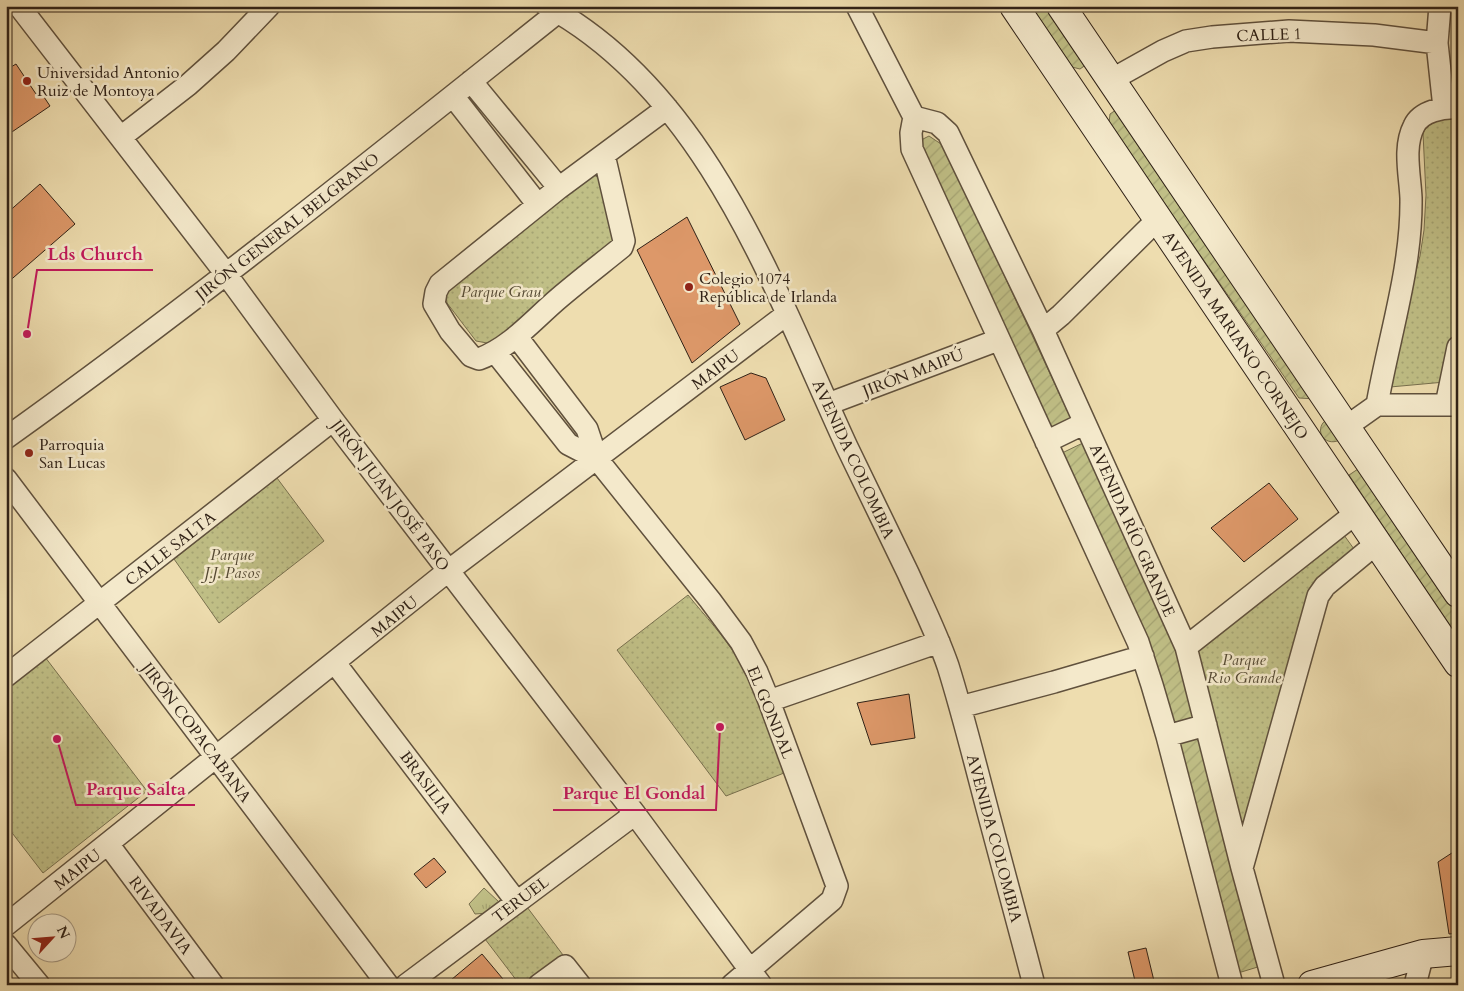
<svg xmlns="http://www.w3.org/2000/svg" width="1464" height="991" viewBox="0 0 1464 991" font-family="Cardo,serif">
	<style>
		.grass { fill: url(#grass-tufts); stroke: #78704e }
		.park { fill: url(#park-dots); stroke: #78704e }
		.garden { fill: url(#garden-furrows); stroke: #78704e }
		.building { fill: #dd9869; stroke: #302217 }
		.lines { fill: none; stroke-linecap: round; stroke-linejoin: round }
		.street-casing { stroke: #60513d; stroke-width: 24 }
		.secondary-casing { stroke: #302217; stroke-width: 30 }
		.street { stroke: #f4e9cb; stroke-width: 21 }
		.secondary { stroke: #f4e9cb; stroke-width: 28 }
		.poi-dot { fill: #8f2418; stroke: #f4e9cb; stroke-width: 2 }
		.labels { text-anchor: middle; stroke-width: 5; stroke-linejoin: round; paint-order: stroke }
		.street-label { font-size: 16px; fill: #302217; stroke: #f4e9cb }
		.poi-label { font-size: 16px; fill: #302217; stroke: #f4e9cb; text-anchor: start }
		.park-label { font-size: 16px; font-style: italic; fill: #544933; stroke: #f4e9cb }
		.leader { fill: none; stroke: #c2185b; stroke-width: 2 }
		.callout-dot { fill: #c2185b; stroke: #f4e9cb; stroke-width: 2 }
		.callout-label { font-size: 18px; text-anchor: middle; font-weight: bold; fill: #c2185b; stroke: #f4e9cb; stroke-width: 5; stroke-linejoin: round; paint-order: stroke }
	</style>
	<defs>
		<pattern id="grass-tufts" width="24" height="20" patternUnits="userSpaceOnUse" patternTransform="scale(1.25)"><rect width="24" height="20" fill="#c0bf86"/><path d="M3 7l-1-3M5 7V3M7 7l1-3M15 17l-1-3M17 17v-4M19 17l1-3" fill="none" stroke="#a5a473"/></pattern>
		<pattern id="park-dots" width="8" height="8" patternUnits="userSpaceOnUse" patternTransform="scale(1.25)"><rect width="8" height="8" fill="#c0bf86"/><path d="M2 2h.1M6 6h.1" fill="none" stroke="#a5a473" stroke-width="1.8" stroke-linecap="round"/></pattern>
		<pattern id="garden-furrows" width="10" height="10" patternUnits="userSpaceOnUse" patternTransform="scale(1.25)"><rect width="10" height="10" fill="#c0bf86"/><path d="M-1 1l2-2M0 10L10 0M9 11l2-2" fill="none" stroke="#a5a473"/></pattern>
	</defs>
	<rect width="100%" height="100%" fill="#eeddaf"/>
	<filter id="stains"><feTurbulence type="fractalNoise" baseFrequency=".004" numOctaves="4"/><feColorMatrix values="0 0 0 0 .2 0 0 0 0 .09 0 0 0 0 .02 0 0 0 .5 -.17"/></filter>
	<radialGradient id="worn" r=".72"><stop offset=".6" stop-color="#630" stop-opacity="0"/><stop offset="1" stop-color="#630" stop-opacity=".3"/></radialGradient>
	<path class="grass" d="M484 888 499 902 488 913 475 914 469 904Z"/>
	<path class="park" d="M1458 118V321L1445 382 1390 387 1406 307 1420 256 1424 230 1426 195 1423 133C1430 120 1444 119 1458 118Z
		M592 174 601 179 616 243 498 338 487 343 476 341 447 303 446 294 452 286Z
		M277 478 324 541 219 623 174 559Z
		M1341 531 1354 549 1312 585 1247 825 1240 828 1194 653Z
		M688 595C705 616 724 636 738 659 757 692 770 737 784 773L726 796 617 650Z
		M45 657 147 791 43 873 6 825V687Z
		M527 907 566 959 530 985H520L485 939Z"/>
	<path class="garden" d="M1031 6H1063L1093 60 1080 69 1072 67Z
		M1123 105 1332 400 1299 398 1109 123 1110 114Z
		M929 136 944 146 1072 421 1048 432 919 147 921 140Z
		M1329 418 1340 440C1323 448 1312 427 1329 418Z
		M1085 442 1161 610 1177 653 1197 716 1170 724 1062 453Z
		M1370 461 1458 592V638L1349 475Z
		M1196 739 1201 743 1261 966 1238 973 1177 748 1185 741Z"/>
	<path class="building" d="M16 64 36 94 40 91 50 106 6 136V70Z
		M40 184 75 224 6 284V214Z
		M687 217 740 324 692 363 637 250Z
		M751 373 766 378 785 420 745 440 720 387Z
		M1269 483 1298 519 1244 562 1211 528Z
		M909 694 915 738 871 745 857 703Z
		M1458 849V933L1449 934 1438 862Z
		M434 858 446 872 426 888 414 874Z
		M1146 948 1155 985H1136L1128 952Z
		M482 954 508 985H445Z"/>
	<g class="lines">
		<g class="street-casing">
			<path id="street" d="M19 6 226 274 333 420 635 814 761 985
				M547 6C707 93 775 291 847 447 867 489 888 531 908 573 922 604 937 634 948 666 963 714 975 763 988 812 1003 869 1019 927 1034 985
				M857 6 914 117 911 133 912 149 1138 642 1152 685 1167 736 1232 985
				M1440 6 1437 43 1444 108
				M1111 80 1163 51 1186 41 1212 37 1289 31 1374 35 1437 43
				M471 81 559 188
				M453 96 538 205
				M914 117 937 123 948 133 1043 330 1186 647 1242 868 1274 985
				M121 137 188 85 226 51 269 6
				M604 155 624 241 622 247C601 264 579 281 559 298 533 320 511 347 479 359L471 356 450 331 434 304 436 292 440 284 559 188 667 108
				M1043 330 1061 315 1158 219
				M517 337 587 429 597 459 710 600 741 642 757 672 769 701 837 886 832 900 732 985
				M496 353 568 444 597 459
				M828 404 998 340
				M1377 405C1389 336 1412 268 1411 198 1410 175 1403 147 1414 126 1421 111 1443 107 1458 108
				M1377 405H1458
				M1446 405 1458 347
				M1346 427 1377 405
				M6 438C195 303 376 157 558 12L559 6
				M1046 442 1085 423
				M6 479 388 985
				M1186 647 1356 513
				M335 663 516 901
				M6 676 333 420
				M769 701 939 642
				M960 707 1054 682 1143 656
				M1167 736 1206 725
				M108 844 213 985
				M1242 868 1318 596 1325 586 1377 543
				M6 925 448 571 787 314
				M6 945 39 985
				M406 985 635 814
				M539 985 565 966 580 985
				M1415 985 1423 954"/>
		</g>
		<g class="secondary-casing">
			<path id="secondary" d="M1014 6 1458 663
				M1061 6 1458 593
				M1312 985 1423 954 1458 951"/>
		</g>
		<use href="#street" class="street"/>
		<use href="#secondary" class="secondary"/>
	</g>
	<g class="poi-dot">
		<circle cx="27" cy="81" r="5"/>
		<circle cx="689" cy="287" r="5"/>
		<circle cx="29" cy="453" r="5"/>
	</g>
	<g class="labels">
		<g class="street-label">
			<text transform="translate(1269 34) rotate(-2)" y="6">CALLE 1</text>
			<text transform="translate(287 226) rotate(-38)" y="6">JIRÓN GENERAL BELGRANO</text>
			<text transform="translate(1236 335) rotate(56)" y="6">AVENIDA MARIANO CORNEJO</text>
			<text transform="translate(715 369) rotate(-37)" y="6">MAIPU</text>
			<text transform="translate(913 372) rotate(-21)" y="6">JIRÓN MAIPÚ</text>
			<text transform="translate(854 459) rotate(65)" y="6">AVENIDA COLOMBIA</text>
			<text transform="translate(391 495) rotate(53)" y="6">JIRÓN JUAN JOSÉ PASO</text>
			<text transform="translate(1133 530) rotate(66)" y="6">AVENIDA RÍO GRANDE</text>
			<text transform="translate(170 548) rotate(-38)" y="6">CALLE SALTA</text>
			<text transform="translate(394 616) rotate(-39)" y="6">MAIPU</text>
			<text transform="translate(771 712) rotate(68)" y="6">EL GONDAL</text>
			<text transform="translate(197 732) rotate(53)" y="6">JIRÓN COPACABANA</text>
			<text transform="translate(426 782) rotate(53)" y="6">BRASILIA</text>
			<text transform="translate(995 838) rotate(75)" y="6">AVENIDA COLOMBIA</text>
			<text transform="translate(77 869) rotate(-39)" y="6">MAIPU</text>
			<text transform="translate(520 899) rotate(-37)" y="6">TERUEL</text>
			<text transform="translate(161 915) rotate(53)" y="6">RIVADAVIA</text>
		</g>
		<g class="poi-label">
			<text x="37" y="78">Universidad Antonio<tspan x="37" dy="18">Ruiz de Montoya</tspan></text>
			<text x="699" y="284">Colegio 1074<tspan x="699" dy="18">República de Irlanda</tspan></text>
			<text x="39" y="450">Parroquia<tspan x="39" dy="18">San Lucas</tspan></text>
		</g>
		<g class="park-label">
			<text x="501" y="297">Parque Grau</text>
			<text x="232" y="560">Parque<tspan x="232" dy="18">J.J. Pasos</tspan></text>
			<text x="1244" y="665">Parque<tspan x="1244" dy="18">Rio Grande</tspan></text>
		</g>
	</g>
	<path class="leader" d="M27 334L37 270H153M57 739L76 805H195M720 727L716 810H553"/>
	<g class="callout-dot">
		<circle cx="27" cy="334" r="5"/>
		<circle cx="57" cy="739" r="5"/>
		<circle cx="720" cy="727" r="5"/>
	</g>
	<g class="callout-label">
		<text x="95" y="260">Lds Church</text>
		<text x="136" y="795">Parque Salta</text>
		<text x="634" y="799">Parque El Gondal</text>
	</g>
	<rect width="1464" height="991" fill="none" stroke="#eeddaf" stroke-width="25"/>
	<rect x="8" y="8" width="1449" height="976" fill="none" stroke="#302217" stroke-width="2.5"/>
	<rect x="12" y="12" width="1439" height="966" fill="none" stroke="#302217"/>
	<g transform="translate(52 938) rotate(64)"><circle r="24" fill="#f4e9cb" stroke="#a69983"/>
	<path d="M0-4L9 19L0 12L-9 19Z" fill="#8f2418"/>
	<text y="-8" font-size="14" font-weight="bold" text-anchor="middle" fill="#302217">N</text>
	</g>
	<rect width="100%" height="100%" filter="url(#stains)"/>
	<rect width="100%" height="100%" fill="url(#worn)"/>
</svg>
